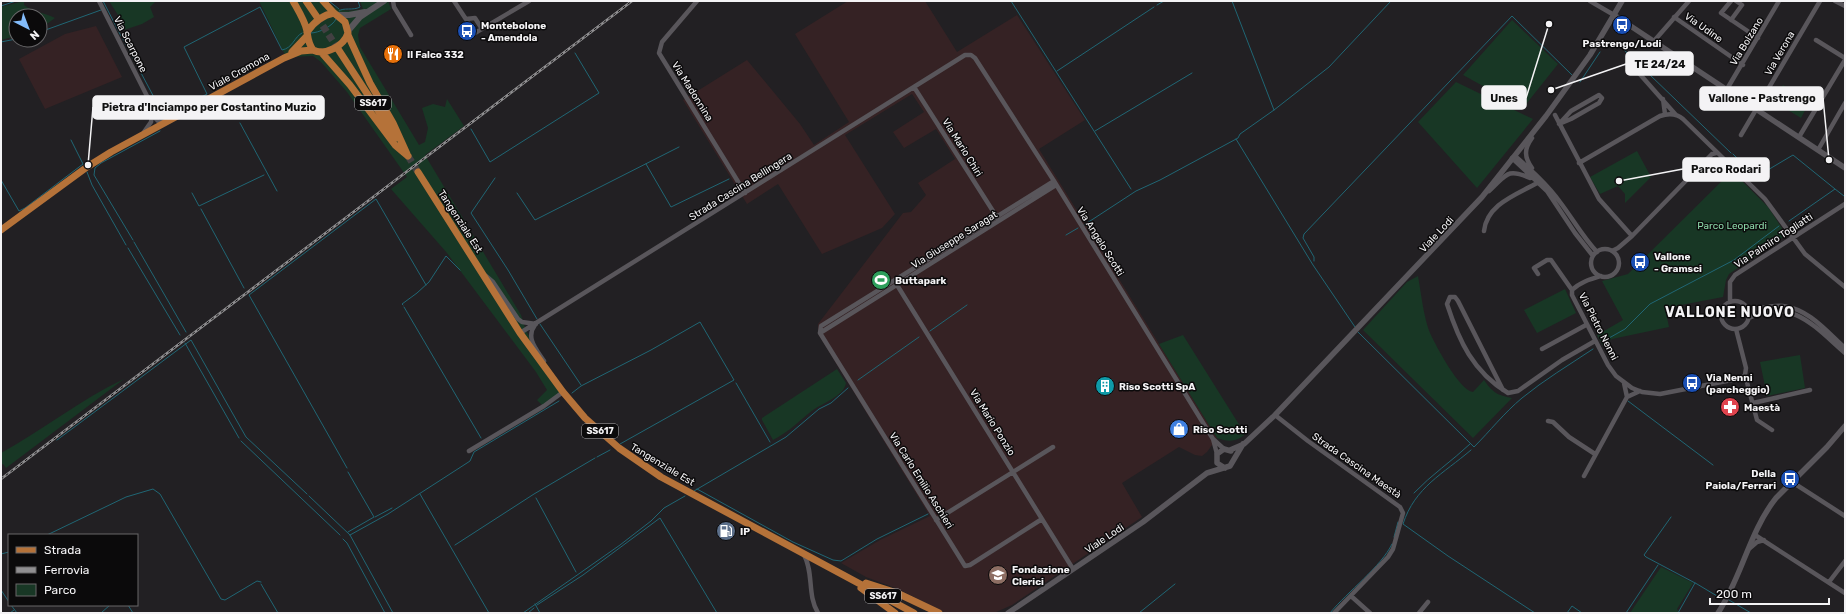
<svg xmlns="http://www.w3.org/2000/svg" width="1846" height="614" viewBox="0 0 1846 614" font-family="Rubik,sans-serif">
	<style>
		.industrial { fill: #352224 }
		.green { fill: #183725 }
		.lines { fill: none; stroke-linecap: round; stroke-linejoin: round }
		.stream { stroke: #206674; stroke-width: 1 }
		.primary-tunnel { stroke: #424042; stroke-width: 7; stroke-dasharray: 7 3.5; stroke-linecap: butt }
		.minor { stroke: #59565b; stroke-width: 4.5 }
		.tertiary { stroke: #59565b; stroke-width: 5.5 }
		.secondary { stroke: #59565b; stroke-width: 6 }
		.primary { stroke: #b57239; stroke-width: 7 }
		.rail-casing { stroke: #908f91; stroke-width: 2.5 }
		.rail { stroke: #0b0a0b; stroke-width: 1; stroke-dasharray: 3; stroke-linecap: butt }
		.labels { text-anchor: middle; stroke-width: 3; stroke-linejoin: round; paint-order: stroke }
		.shield { fill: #0b0a0b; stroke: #aeadaf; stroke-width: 1 }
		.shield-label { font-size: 9px; font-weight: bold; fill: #f4f3f5 }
		.poi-label { font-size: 10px; font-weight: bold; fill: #f4f3f5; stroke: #0b0a0b; text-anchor: start }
		.street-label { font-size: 10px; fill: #f4f3f5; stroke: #0b0a0b }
		.park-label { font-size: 10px; fill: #8cd8a9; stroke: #0b0a0b }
		.district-label { font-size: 14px; font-weight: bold; letter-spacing: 1px; fill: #f4f3f5; stroke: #0b0a0b }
		.leader { fill: none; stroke: #f4f3f5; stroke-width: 1.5 }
		.callout-dot { fill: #f4f3f5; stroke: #0b0a0b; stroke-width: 1.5 }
		.callout { fill: #f4f3f5; stroke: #f4f3f5; stroke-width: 1.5 }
		.callout-label { font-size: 11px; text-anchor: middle; font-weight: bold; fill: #111 }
	</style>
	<rect width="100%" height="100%" fill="#222023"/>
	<path class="industrial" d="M848 1H925L957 52 1017 15 1085 120 1039 149 1217 438 1207 452 1202 456 1195 455 1179 447 1122 483 1142 517 1012 605 994 613H946L898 589 866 577 841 563 880 540 930 516 818 334V324L903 213 911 212 926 195 918 183 955 159 936 129 904 148 893 132 924 112 912 94 845 135 895 214 882 228 822 254 778 184 747 204 683 100 747 60 800 124 814 145 849 122 795 34Z
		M96 26 122 77 45 109 19 59 65 34Z"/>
	<path class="green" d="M24 1V5C34 13 43 12 55 18L40 29V16H16V36L1 40V7Z
		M109 1H156L150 7 154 17 142 24 124 30 118 15Z
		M259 1H328C337 13 350 11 363 9L360 1H388L391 9 360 28 358 35 360 47 419 145 425 142 428 128 422 108 433 104 445 107 447 99 464 126 425 155 521 315 526 331 565 392 544 407 537 400 547 390 536 372 447 253 391 189 407 177 347 92 321 62 313 56 286 57Z
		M1512 20 1558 64 1523 108 1463 75Z
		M1456 82 1533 119 1477 188 1418 122Z
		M1783 85 1810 101 1801 118 1773 101Z
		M1637 151 1651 177 1625 203V194L1618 186 1600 194 1590 177Z
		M1732 171 1768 207 1785 233 1783 237 1729 274 1726 280 1723 297 1665 308 1669 327 1612 339 1603 346 1597 335 1623 320 1602 281 1628 274Z
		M1418 276C1421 293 1424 319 1430 333 1436 346 1459 390 1473 392L1484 380C1493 393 1497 395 1512 398L1473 438 1363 330 1407 282Z
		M1565 289 1576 313 1537 333 1524 310Z
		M1183 335 1245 434C1237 442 1228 442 1217 438L1159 344Z
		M1800 355 1805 388 1767 396 1760 362Z
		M837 369 846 383C844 396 823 403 813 410 800 420 789 432 773 440L762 420V418Z
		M124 379 6 468 3 464 1 465V453C43 430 81 399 124 379Z
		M1661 567 1693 583 1677 609 1679 613H1630Z"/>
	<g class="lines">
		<path class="stream" d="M103 1 121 36
			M329 1 339 9
			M1011 1 1131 189
			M1232 1 1274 110
			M1157 5 1164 1
			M1 6 16 1
			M339 11C343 7 353 11 360 7L358 1
			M40 32 101 10
			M311 33C319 33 333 26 336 19
			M123 39 157 103 168 110 188 104 207 94 184 47 260 7 282 50C293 48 294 37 302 33
			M1 42 16 39
			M1622 48 1731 153
			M1057 71 1154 7
			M1580 82 1600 52
			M240 123 277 191
			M471 129 490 162 599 93 575 53
			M1095 131 1192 73
			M1236 139 1313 265 1355 327
			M71 140 84 166
			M1733 154 1756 177 1793 155 1835 189
			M646 164 671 207 729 179
			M87 172 92 185 126 245
			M495 178 471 213 508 270 537 319
			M1 180 19 211 25 208 83 164
			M192 193 199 206 264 175
			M517 193 535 220 679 147
			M201 209 244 288
			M1789 221 1835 189 1844 196
			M1084 225 1136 191 1160 180 1238 138 1240 134 1274 110 1329 67 1391 1
			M1066 235 1078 228
			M133 240 94 175 95 168 101 163 160 131
			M134 242 186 332
			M128 248 180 335
			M1314 261V257L1303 238 1304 234 1512 16 1572 75
			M403 305 402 304 417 293 429 282 446 256 460 270
			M404 307 481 438
			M540 324 581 385
			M930 331 967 305
			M1358 332 1474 447C1490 431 1504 413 1522 398 1544 380 1569 365 1593 349
			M1602 342 1625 329 1650 304 1734 260 1779 226
			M185 343 239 438
			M858 380 919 337
			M736 383 770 442
			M572 393 581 386 651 350 700 322 734 380 620 444
			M1628 401 1713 465
			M57 440 191 340 246 437 307 494
			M241 441 340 535
			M1471 450C1443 474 1415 487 1403 524L1448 556 1535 613
			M597 457 610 450
			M347 468 249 295 376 199 426 285
			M348 472 374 517 348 532
			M697 489 793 542 833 560 841 561 877 539 928 514
			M694 491 786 437 819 409 831 403 848 388
			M1414 493C1431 475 1452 461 1470 444
			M420 494 489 613
			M309 496 350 535 393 613
			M536 498 576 572
			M375 517 392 508
			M1671 517 1644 555 1646 557 1697 584 1717 596 1723 597
			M47 535 126 497 153 489 160 494 221 599 225 600 257 581 261 582
			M350 535 388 514 467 463 470 461 474 452 559 401
			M1394 537 1398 522
			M343 539 347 543 385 613
			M455 545 534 494 595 458
			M1 554 9 552
			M261 584 278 613
			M1 590 9 602
			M1729 600 1751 613
			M535 604 540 613
			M11 605 17 613
			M128 605 133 613
			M537 605 583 575 660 518 717 613
			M10 613 14 610
			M101 613 110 605
			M523 613 620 545 651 521 664 508 685 496
			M528 613 534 608
			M1139 613 1175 584
			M1330 613C1348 591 1381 567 1392 544
			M1567 613 1572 606 1582 613
			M1626 613 1658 565
			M1678 613 1695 583"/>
		<path class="primary-tunnel" d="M317 17 338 49
			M408 156 418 172"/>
		<path class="minor" d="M99 1 147 96 152 115 162 125
			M393 1 394 7 411 35
			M454 1 475 33 529 1
			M697 1 662 42 659 53 745 193
			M1590 1 1614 15
			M1731 1 1721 13 1758 38
			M1835 1 1845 6
			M1674 17 1743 65
			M466 19 475 18 482 29
			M1731 20 1742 5 1736 1
			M1816 40 1845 58
			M1654 41 1689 1
			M1637 71 1676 115
			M914 87 998 219
			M1727 89 1779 1
			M1599 95 1602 98 1599 103 1571 119 1559 124 1571 111Z
			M148 97C156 107 168 115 181 113
			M1663 99 1665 114
			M158 108 162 119V125
			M1555 115 1599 199 1632 236
			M144 132 151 122 152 115
			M1741 135 1820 1
			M1799 137 1845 60
			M1532 138C1524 149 1524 157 1532 168
			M1818 150 1845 103
			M1515 156C1531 170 1547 184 1560 202 1573 219 1582 236 1597 252
			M1512 158 1547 191 1575 233 1593 256
			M1579 163 1660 116C1669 113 1676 113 1683 119L1765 199 1805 254 1845 287
			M1489 191C1506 176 1506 167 1530 178
			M1484 231C1487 204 1516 195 1537 183
			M1591 263a14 14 0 1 1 28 0a14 14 0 1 1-28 0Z
			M1612 251 1618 248 1632 236 1712 154 1716 153
			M1538 274 1534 268 1547 260H1551L1572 290
			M486 276 493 282 518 319 522 322 536 324
			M1601 276C1591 279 1580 282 1572 290V295L1608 365 1616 376 1632 388 1642 392 1660 394 1742 378 1745 375
			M897 285 1073 569
			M1721 315a14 14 0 1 1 28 0a14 14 0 1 1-28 0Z
			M1730 302V282L1735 275 1845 204
			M1747 308 1752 310C1762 308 1773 305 1783 306 1809 309 1827 332 1845 348
			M1749 318C1791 296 1816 328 1845 353
			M535 325C525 338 537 350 544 361
			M1736 329 1746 368 1745 375 1757 420 1772 430
			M520 333 965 55H971L975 58 1054 181 1213 439 1224 449
			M820 333 1056 185
			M1542 349 1586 325
			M1624 383 1627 397
			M1503 390 1458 301 1455 297H1450L1447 304C1459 341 1473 372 1508 393L1518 391 1562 360 1595 341
			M1753 403 1810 390
			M1275 415 1308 441 1400 507 1403 513 1393 549 1388 557 1334 613
			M1548 421 1553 422 1569 437 1595 454
			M1213 439 1217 454
			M469 451 544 406 563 392
			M1584 476 1627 397 1640 391
			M1792 482 1845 516
			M1042 519 970 565 965 566 820 333 821 326 1054 181
			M936 520 1053 447
			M1755 535 1845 593
			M1750 548 1757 542 1764 540
			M804 555C814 573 807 595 818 613
			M1829 582 1845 561
			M1351 596 1370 613
			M1419 613 1428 602"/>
		<path class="tertiary" d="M1614 15 1845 168
			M1230 450 1244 444 1275 415 1482 197 1546 116 1590 55 1622 1
			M1225 468 1217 463V454L1224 449 1231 451
			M1008 613 1143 522 1207 473 1230 466 1243 444
			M1718 613C1742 577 1749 532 1776 498L1827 447 1845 426"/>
		<path class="secondary" d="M338 15H349L365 12
			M348 31 360 17 384 1"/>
		<path class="primary" d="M293 1C298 10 305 21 307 31 308 38 308 43 313 50 325 56 344 46 348 33L345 22 334 13C322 15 314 22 307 32
			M306 1 317 17
			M323 1 334 13
			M348 35 370 83 393 123 407 154
			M338 49 396 138
			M292 52 307 36
			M321 52 350 85 395 145 408 156
			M418 172 520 333 563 392 585 418 619 448 661 477 914 613
			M1 230 87 167 111 152 284 58 301 51 313 50
			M866 583 897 593 939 613
			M861 588 895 613"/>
		<g class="rail-casing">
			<path id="rail" d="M1 479 632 1"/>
		</g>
		<use href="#rail" class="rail"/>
	</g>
	<defs>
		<g id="bus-disc" transform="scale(1)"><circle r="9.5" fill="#1a4fb4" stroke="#0b0a0b"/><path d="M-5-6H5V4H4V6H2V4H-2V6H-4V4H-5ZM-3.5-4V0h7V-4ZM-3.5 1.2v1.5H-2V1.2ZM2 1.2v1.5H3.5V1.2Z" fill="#fff"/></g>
		<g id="restaurant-disc" transform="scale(1)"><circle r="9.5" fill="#e8710a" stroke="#0b0a0b"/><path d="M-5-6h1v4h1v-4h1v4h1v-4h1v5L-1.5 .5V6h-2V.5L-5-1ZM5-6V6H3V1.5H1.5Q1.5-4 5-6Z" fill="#fff"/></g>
		<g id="stadium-disc" transform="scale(1)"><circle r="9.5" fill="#2e9e5b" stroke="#0b0a0b"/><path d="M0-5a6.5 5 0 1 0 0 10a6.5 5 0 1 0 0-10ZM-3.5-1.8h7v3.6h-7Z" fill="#fff"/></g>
		<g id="building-disc" transform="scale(1)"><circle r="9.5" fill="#0f9aa8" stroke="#0b0a0b"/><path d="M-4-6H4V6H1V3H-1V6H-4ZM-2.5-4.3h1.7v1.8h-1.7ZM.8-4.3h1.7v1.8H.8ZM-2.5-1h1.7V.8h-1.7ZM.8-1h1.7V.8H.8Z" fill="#fff"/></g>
		<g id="pharmacy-disc" transform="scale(1)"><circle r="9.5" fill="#e0444e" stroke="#0b0a0b"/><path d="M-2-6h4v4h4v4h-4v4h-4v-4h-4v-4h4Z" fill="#fff"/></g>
		<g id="shop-disc" transform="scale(1)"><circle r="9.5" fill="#3f7fe0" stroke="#0b0a0b"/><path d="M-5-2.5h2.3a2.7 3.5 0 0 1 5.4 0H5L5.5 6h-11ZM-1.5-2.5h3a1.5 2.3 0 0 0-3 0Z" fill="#fff"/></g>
		<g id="fuel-disc" transform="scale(1)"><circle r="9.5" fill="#5c6f8a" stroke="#0b0a0b"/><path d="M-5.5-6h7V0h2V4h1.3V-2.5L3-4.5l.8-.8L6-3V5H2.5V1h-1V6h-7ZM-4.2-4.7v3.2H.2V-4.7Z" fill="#fff"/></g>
		<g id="school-disc" transform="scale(1)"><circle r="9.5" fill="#8d6e63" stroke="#0b0a0b"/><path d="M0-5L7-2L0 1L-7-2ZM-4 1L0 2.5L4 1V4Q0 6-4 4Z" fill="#fff"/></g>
	</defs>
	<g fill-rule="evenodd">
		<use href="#bus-disc" x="1622" y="25"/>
		<use href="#bus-disc" x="467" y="31"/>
		<use href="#restaurant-disc" x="393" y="54"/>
		<use href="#bus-disc" x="1640" y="262"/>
		<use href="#stadium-disc" x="881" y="280"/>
		<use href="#bus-disc" x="1692" y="383"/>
		<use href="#building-disc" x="1105" y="386"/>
		<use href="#pharmacy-disc" x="1730" y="407"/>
		<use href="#shop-disc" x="1179" y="429"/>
		<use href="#bus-disc" x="1790" y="479"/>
		<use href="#fuel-disc" x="726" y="531"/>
		<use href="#school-disc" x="998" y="575"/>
	</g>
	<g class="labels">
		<g class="shield">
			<rect x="355" y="96" width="36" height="14" rx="3"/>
			<rect x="582" y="424" width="36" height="14" rx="3"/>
			<rect x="865" y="589" width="36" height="14" rx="3"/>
		</g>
		<g class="shield-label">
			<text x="373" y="106">SS617</text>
			<text x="600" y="434">SS617</text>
			<text x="883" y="599">SS617</text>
		</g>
		<g class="poi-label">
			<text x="481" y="29">Montebolone<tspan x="481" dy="12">- Amendola</tspan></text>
			<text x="1622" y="47" text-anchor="middle">Pastrengo/Lodi</text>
			<text x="407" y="58">Il Falco 332</text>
			<text x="1654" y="260">Vallone<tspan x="1654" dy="12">- Gramsci</tspan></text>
			<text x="895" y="284">Buttapark</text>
			<text x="1706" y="381">Via Nenni<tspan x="1706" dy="12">(parcheggio)</tspan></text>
			<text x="1119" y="390">Riso Scotti SpA</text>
			<text x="1744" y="411">Maestà</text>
			<text x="1193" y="433">Riso Scotti</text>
			<text x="1776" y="477" text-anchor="end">Della<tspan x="1776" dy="12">Paiola/Ferrari</tspan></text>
			<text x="740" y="535">IP</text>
			<text x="1012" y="573">Fondazione<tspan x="1012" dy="12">Clerici</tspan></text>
		</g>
		<g class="street-label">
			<text transform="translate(1704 27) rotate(35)" y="4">Via Udine</text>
			<text transform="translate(1746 41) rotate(-59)" y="4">Via Bolzano</text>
			<text transform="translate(131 44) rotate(63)" y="4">Via Scarpone</text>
			<text transform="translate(1779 53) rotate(-60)" y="4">Via Verona</text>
			<text transform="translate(239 71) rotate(-29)" y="4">Viale Cremona</text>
			<text transform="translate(693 91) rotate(58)" y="4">Via Madonnina</text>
			<text transform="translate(963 147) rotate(58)" y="4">Via Mario Chiri</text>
			<text transform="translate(740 186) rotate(-32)" y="4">Strada Cascina Bellingera</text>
			<text transform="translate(461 221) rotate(57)" y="4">Tangenziale Est</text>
			<text transform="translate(1436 234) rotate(-47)" y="4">Viale Lodi</text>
			<text transform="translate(954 239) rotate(-32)" y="4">Via Giuseppe Saragat</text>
			<text transform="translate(1773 240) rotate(-33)" y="4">Via Palmiro Togliatti</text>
			<text transform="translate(1101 241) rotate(58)" y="4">Via Angelo Scotti</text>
			<text transform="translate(1599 326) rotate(63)" y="4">Via Pietro Nenni</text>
			<text transform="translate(993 422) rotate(58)" y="4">Via Mario Ponzio</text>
			<text transform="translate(663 464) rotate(31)" y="4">Tangenziale Est</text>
			<text transform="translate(1357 465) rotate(35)" y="4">Strada Cascina Maestà</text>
			<text transform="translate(922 480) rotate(58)" y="4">Via Carlo Emilio Aschieri</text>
			<text transform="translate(1104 538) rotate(-34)" y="4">Viale Lodi</text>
		</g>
		<g class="park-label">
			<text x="1732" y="229">Parco Leopardi</text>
		</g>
		<g class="district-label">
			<text x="1730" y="317">VALLONE NUOVO</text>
		</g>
	</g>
	<path class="leader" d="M1551 90L1626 64M1549 24L1526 98M1829 160L1823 98M88 165L93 107M1619 181L1683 169"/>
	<g class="callout-dot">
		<circle cx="1551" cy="90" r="4"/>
		<circle cx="1549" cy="24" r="4"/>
		<circle cx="1829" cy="160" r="4"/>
		<circle cx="88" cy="165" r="4"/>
		<circle cx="1619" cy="181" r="4"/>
	</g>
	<g class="callout">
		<rect x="1626" y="52" width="67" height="23" rx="4"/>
		<rect x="1482" y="86" width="44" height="23" rx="4"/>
		<rect x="1700" y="87" width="123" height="23" rx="4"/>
		<rect x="93" y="96" width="231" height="23" rx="4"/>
		<rect x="1683" y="158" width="86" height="23" rx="4"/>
	</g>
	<g class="callout-label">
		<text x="1660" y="68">TE 24/24</text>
		<text x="1504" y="102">Unes</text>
		<text x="1762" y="102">Vallone - Pastrengo</text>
		<text x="209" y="111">Pietra d'Inciampo per Costantino Muzio</text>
		<text x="1726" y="173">Parco Rodari</text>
	</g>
	<rect width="1846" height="614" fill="none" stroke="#f4f3f5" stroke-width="4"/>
	<rect x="8" y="534" width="130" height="72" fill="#0b0a0b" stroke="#686769"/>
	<rect x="16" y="547" width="20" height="6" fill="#b57239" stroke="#686769"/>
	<text x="44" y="554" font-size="12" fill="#f4f3f5">Strada</text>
	<rect x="16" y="567" width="20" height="6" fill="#908f91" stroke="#686769"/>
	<text x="44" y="574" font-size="12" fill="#f4f3f5">Ferrovia</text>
	<rect x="16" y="584" width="20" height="12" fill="#183725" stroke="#686769"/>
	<text x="44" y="594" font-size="12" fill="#f4f3f5">Parco</text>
	<g transform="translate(28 28) rotate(138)"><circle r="19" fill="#0b0a0b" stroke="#686769"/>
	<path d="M0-3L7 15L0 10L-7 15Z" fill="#83bcfb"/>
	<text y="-6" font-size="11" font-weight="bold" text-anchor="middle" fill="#f4f3f5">N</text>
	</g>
	<path d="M1710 598v6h119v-6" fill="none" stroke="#f4f3f5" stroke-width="2"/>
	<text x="1716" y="598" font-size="12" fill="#f4f3f5" stroke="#0b0a0b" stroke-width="3" paint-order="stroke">200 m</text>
</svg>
